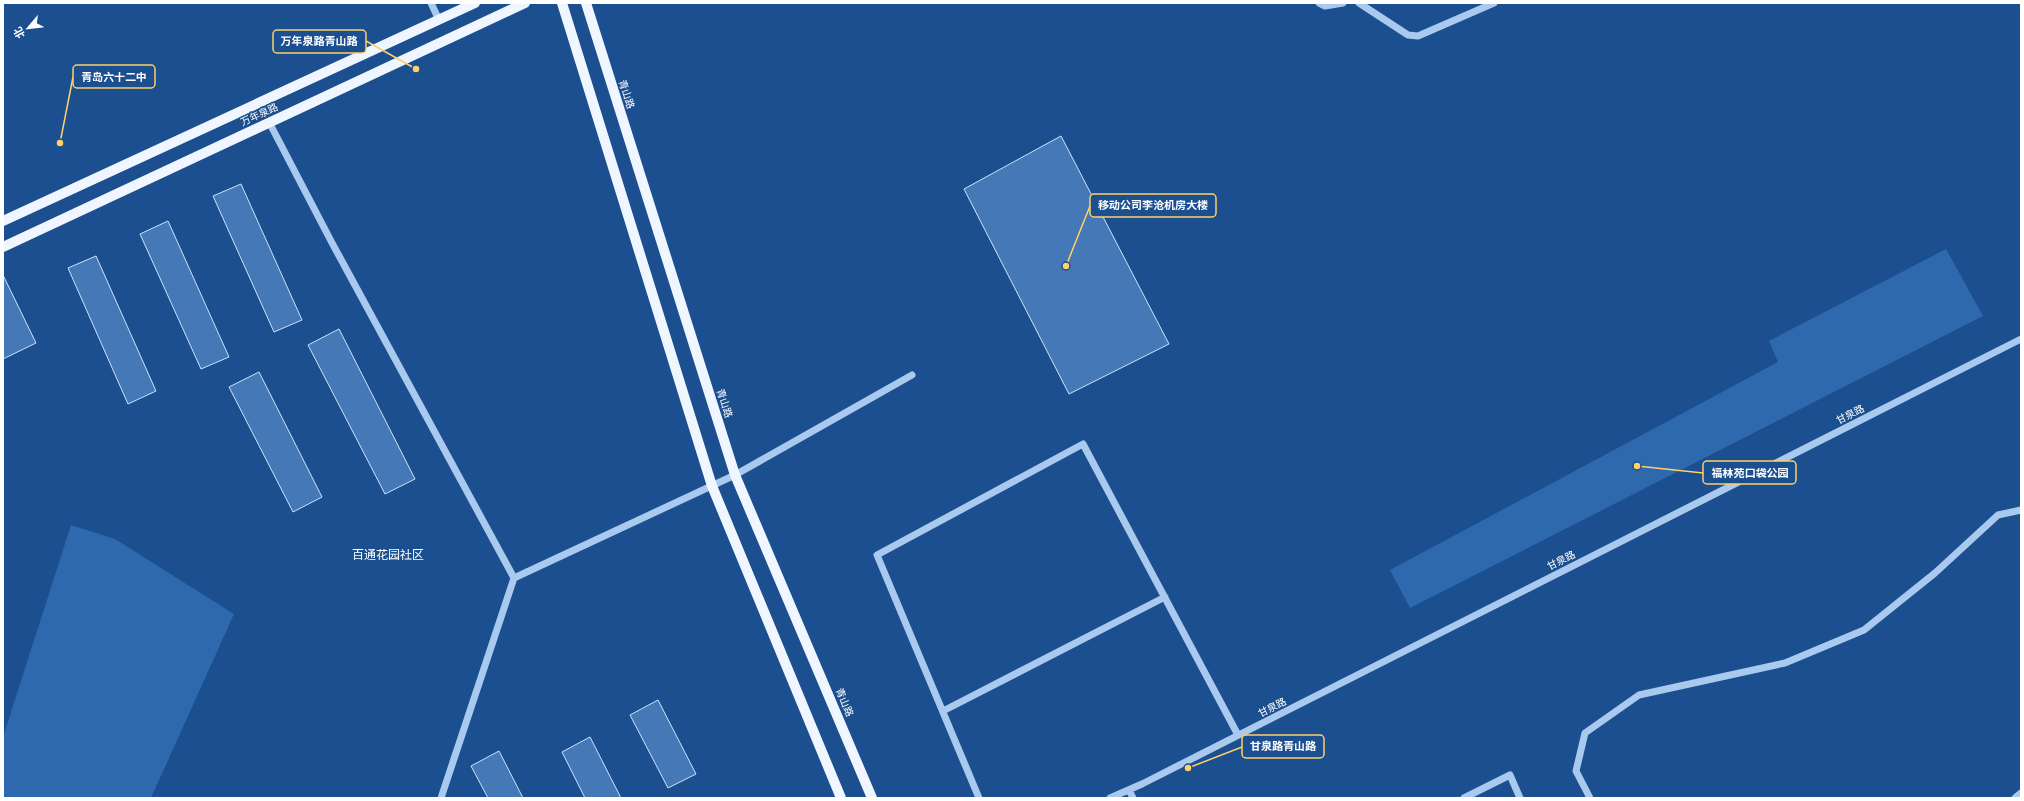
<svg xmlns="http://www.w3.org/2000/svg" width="2024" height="801" viewBox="0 0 2024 801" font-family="Poppins,'Noto Sans SC',sans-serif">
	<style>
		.green { fill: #2e69ad }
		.building { fill: #4478b7; stroke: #cfe3fa }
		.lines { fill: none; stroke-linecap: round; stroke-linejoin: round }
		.minor { stroke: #a9c9ee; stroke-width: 7 }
		.major { stroke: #f0f6ff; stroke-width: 10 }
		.labels { text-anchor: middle; stroke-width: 3; stroke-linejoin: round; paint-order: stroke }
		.street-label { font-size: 10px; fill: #fff; stroke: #1b4f8f }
		.quarter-label { font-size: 12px; fill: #fff; stroke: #1b4f8f }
		.leader { fill: none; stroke: #ffd166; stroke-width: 1.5 }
		.callout-dot { fill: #ffd166; stroke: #1b4f8f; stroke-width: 1.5 }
		.callout { fill: #1b4f8f; stroke: #ffd166; stroke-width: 1.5 }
		.callout-label { font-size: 11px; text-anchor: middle; font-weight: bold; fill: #fff }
	</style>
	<rect width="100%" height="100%" fill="#1b4f8f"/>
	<path class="green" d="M1946 249 1983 316 1410 608 1390 570 1778 362 1769 341Z
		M71 525 115 539 234 614 151 798H3V737Z"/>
	<path class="building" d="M1061 136 1169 344 1069 394 964 189Z
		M241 184 302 320 274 332 213 196Z
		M168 221 229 357 201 369 140 234Z
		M96 256 156 391 128 404 68 268Z
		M3 275 36 343 3 359Z
		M339 329 415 479 385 494 308 345Z
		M259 372 322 497 293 512 229 387Z
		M658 700 696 774 668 788 630 715Z
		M590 737 621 798H585L562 752Z
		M499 751 523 798H488L471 766Z"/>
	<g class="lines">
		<path class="minor" d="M431 3 439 20
			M1319 3 1325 6 1343 3
			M1359 3 1408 35 1418 36 1494 3
			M269 122 331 241 514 578 441 798
			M514 578 735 475 912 375
			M943 711 1165 597
			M1129 790 1133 798
			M979 798 877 555 1083 444 1238 735
			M1110 798 1142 784 2021 339
			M1464 798 1510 775 1520 798
			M1590 798 1576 771 1585 733 1639 695 1785 663 1864 630 1935 573 1998 515 2021 510
			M2015 798 2021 793"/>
		<path class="major" d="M562 3 712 486 841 798
			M586 3 735 475 872 798
			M3 221 475 3
			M3 247 525 3"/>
	</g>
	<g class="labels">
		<g class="street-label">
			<text transform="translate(627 94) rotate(72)" y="4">青山路</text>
			<text transform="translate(259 114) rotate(-25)" y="4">万年泉路</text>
			<text transform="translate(725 403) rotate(72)" y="4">青山路</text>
			<text transform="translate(1850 414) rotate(-27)" y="4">甘泉路</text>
			<text transform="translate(1561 560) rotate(-27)" y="4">甘泉路</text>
			<text transform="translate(845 702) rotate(67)" y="4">青山路</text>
			<text transform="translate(1272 707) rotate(-27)" y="4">甘泉路</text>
		</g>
		<g class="quarter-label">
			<text x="388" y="559">百通花园社区</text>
		</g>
	</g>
	<path class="leader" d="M416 69L366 41M60 143L73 77M1066 266L1090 206M1637 466L1703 473M1188 768L1242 747"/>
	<g class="callout-dot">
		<circle cx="416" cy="69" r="4"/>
		<circle cx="60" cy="143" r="4"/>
		<circle cx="1066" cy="266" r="4"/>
		<circle cx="1637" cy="466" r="4"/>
		<circle cx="1188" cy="768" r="4"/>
	</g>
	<g class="callout">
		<rect x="273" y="30" width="93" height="23" rx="4"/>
		<rect x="73" y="65" width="82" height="23" rx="4"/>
		<rect x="1090" y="194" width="126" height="23" rx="4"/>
		<rect x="1703" y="461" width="93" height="23" rx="4"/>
		<rect x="1242" y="735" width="82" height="23" rx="4"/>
	</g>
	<g class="callout-label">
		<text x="319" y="45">万年泉路青山路</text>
		<text x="114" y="81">青岛六十二中</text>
		<text x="1153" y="209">移动公司李沧机房大楼</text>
		<text x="1750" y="477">福林苑口袋公园</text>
		<text x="1283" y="750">甘泉路青山路</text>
	</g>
	<rect width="2024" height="801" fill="none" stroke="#ffffff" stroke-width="8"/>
	<g transform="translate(28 28) rotate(242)" stroke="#1b4f8f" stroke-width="3" paint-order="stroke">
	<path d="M0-3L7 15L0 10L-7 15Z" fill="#ffffff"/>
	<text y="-6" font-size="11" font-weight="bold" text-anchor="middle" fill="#ffffff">北</text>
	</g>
</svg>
